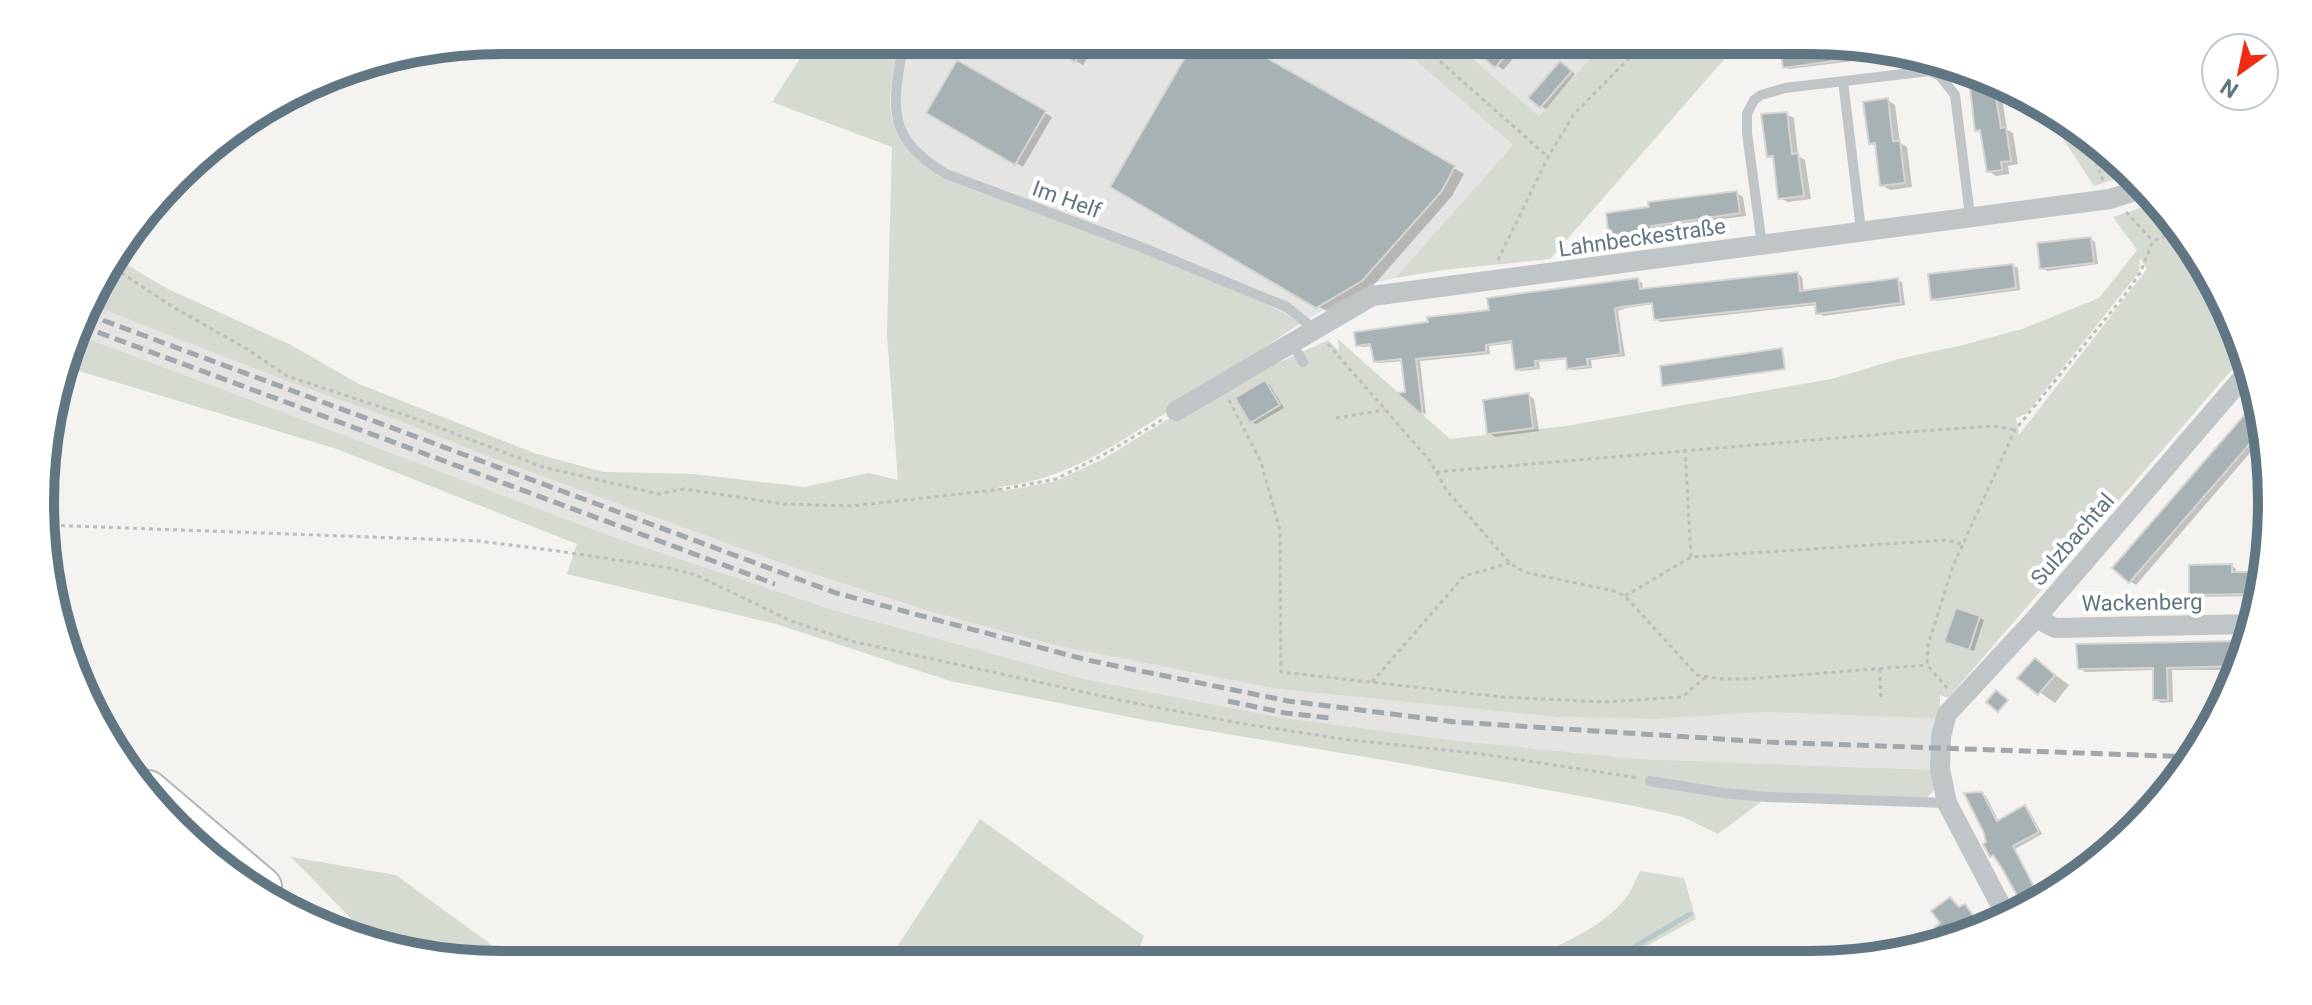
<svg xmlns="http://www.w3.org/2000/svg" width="2312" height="1005" viewBox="0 0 2312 1005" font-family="Roboto,sans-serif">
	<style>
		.built { fill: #e4e5e3 }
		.green { fill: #d5dbd0; fill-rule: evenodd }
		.shadow { fill: #0003 }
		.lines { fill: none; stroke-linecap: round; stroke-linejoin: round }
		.stream { stroke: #b7c7ca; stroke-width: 5 }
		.building { fill: #a7b2b5; stroke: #d5d5d2; stroke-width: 2 }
		.highway-casing { stroke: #b2b7b9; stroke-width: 42 }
		.path { stroke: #bcbec0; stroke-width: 3; stroke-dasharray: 4 4; stroke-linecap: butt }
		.lane { stroke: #c0c5c8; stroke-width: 10 }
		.street { stroke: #c0c5c8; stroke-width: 20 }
		.highway { stroke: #fff; stroke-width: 38 }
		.rail { stroke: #a0a8ad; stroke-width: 5; stroke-dasharray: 12 6; stroke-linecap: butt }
		.labels { text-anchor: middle; stroke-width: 8; stroke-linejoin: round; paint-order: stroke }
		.street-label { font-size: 22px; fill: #607783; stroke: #fff }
		.rim { fill: none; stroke: #607783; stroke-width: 10 }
	</style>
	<rect width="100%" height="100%" fill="#f4f3ef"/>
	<path class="built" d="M899 40H1392L1513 145 1395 278 1374 283 1300 323 1132 247 943 179 922 166 907 152 893 131 891 82Z
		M1451 40H1606L1539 116Z
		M89 304 284 380 408 424 492 458 795 568 932 612 1058 646 1277 689 1557 717 1656 719 1765 712 1940 719 1936 770 1638 759 1451 740 1284 718 1084 679 830 609 619 539 78 335Z"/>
	<path class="green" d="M812 40H899C886 107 879 140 944 179 1063 224 1191 257 1300 323 1254 355 1208 386 1161 416 1108 449 1062 481 998 487L1004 491 1056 481 1105 458 1178 413 1225 388 1328 340 1339 351 1338 339 1450 439 1566 426 1831 379 1902 358 1959 346 2022 329 2099 298 2137 250 2113 217 2152 204 2224 298 2241 359 1948 698 1940 695V719L1765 712 1656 719 1557 717 1277 689 1058 646 932 612 795 568 492 458 408 424 284 380 89 304 102 272 114 257 166 288 291 345 359 384 534 453 603 472 693 474 805 487 869 473 898 480 887 335 892 147 772 102ZM2140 258 2147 269 2019 435 2016 418 2026 414 2139 272Z
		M1392 40H1451L1539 116 1606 40H1741L1550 259 1443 270 1395 278 1513 145Z
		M2049 117 2115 155 2121 171 2119 178 2094 186Z
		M78 335 619 539 830 609 1084 679 1284 718 1451 740 1639 759 1936 770 1935 788 1924 802 1767 793 1761 802 1718 834 1683 817 1634 806 1395 762 1144 720 950 681 776 624 567 574 577 544 337 449 66 367Z
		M980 819 1144 936 1134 963 886 964Z
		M291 857 396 875 519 965H502L376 944Z
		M1640 871 1684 878 1696 919 1617 962H1524C1558 945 1601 929 1625 899 1632 891 1635 880 1640 871Z"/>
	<path class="shadow" d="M1040 40H1098L1083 65Z
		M1232 40 1464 174 1452 196 1373 286 1328 312 1113 186Z
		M1466 40H1529L1503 70Z
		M1812 40 1900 55 1789 69 1785 67 1782 44Z
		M957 62 1052 117 1023 167 929 112Z
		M1565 66 1575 74 1546 109 1541 106Z
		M1994 87 2001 91 2007 130 2013 133 2018 164 2008 166 2009 174 1996 176 1988 171 1983 133 1977 129Z
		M1888 100 1895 105 1900 143 1907 147 1912 187 1890 190 1882 185 1877 147 1870 143Z
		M1786 114 1794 118 1798 156 1805 160 1811 199 1788 202 1780 198 1775 159 1769 156Z
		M1737 193 1743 197 1746 216 1657 228 1658 236 1618 241 1611 237Z
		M2091 239 2095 242 2098 264 2047 271 2042 268Z
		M2013 266 2018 268 2020 290 1937 301 1933 298Z
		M1798 274 1802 277 1804 292 1897 280 1902 282 1905 305 1823 316 1818 313 1817 305 1660 322 1656 319 1654 304 1626 308 1618 311 1625 356 1591 360 1592 368 1573 370 1569 368 1568 359 1539 362 1540 369 1521 371 1517 369 1514 343 1489 346 1490 354 1420 361 1426 415 1402 395 1408 394 1403 361 1380 363 1376 361 1372 346 1362 347 1358 345 1431 324 1638 280 1642 283 1643 291Z
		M1782 350 1785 369 1664 385Z
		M1265 382 1270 385 1284 408 1256 424 1252 422Z
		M1528 395 1534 399 1539 431 1495 437 1489 433Z
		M2254 407 2262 439 2136 585 2130 581Z
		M2232 566 2236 569V574H2258L2255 596 2196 597 2191 594Z
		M1979 618 1984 620 1974 651 1951 644Z
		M2249 642 2247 652 2238 670H2172L2173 702 2161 703 2155 699V670L2085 672 2080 668 2079 646Z
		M2035 660 2069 685 2055 703 2020 678Z
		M1981 794 1986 796 1999 822 2025 808 2029 810 2042 834 2015 849 2037 892 2044 897 2026 909 1996 857 1991 855Z
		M1965 906 1977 919 1972 923 1975 927 1946 938 1960 909Z
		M1891 943 1901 952 1866 961Z"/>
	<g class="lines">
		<path class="stream" d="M1609 962 1690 914"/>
	</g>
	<path class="building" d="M1036 40H1088L1075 62Z
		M1195 40H1236L1455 166 1442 191 1362 281 1316 308 1110 187Z
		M1463 40H1518L1495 68Z
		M1810 40 1879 52V55L1783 68 1779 43Z
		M957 60 1046 111 1015 165 926 113Z
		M1560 61 1572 71 1540 108 1528 98Z
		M1994 85 2001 128 2006 127 2011 161 2001 162 2002 170 1987 172 1980 130 1975 131 1970 88Z
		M1888 98 1893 141H1900L1905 183 1880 186 1875 143 1869 144 1863 102Z
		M1787 112 1792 154 1798 153 1804 196 1778 199 1773 156 1767 157 1761 114Z
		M1737 191 1740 213 1651 226 1652 233 1609 238 1606 213 1649 207 1648 202Z
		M2091 237 2094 263 2040 269 2037 243Z
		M2013 264 2016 288 1931 300 1928 274Z
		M1798 272 1800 291 1898 278 1901 303 1816 314 1815 303 1654 320 1652 303 1621 307 1615 309 1621 354 1587 359 1588 366 1567 369 1566 358 1535 361 1536 367 1515 370 1511 341 1486 345V352L1416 359 1423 416 1397 393 1405 392 1401 359 1374 362 1370 344 1356 346 1354 332 1428 322 1427 317 1489 310 1487 298 1638 278 1640 289Z
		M1782 348 1785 369 1662 386 1660 366Z
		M1265 380 1280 405 1250 423 1235 398Z
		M1529 393 1533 428 1487 434 1483 400Z
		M2253 405 2260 432 2129 583 2112 568Z
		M2232 564V572H2258L2255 594 2189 595V565Z
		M1956 608 1980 616 1969 650 1944 642Z
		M2241 641 2240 666 2167 668 2168 700H2153V668L2078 669 2076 644Z
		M2035 658 2055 675 2038 695 2017 678Z
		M1996 690 2008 700 1998 712 1986 702Z
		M1982 792 1997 821 2025 805 2039 832 2013 846 2034 887 2045 896 2025 910 2003 870 1993 855 1990 857 1983 844 1986 842 1984 833 1964 793Z
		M1950 897 1959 907 1965 904 1974 917 1970 920 1973 925 1962 933 1944 939 1935 927 1940 923 1931 911Z"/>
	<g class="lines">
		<g class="highway-casing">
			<path id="highway" d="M148 790 262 887"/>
		</g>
		<path class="path" d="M1416 40 1548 157
			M2088 139 2103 181
			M2126 212 2153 241
			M1498 260 1548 157 1574 114 1647 40
			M108 264 173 307 247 349 287 376 408 416 543 467 659 494 684 489 784 504 852 506 1003 489 1056 479 1103 455 1162 420
			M1328 344 1430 461 1447 491 1510 563 1524 572 1614 591 1625 596 1697 675 1722 679H1746L1927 665
			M1229 400 1261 462 1280 530 1281 672 1502 697 1604 702 1682 697 1706 677
			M1336 418 1385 410
			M1685 449 1691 557
			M1436 472 1907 432 1994 426 2015 430
			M45 525 479 541 558 551 669 568 696 575 791 621 855 642 1134 703 1239 723 1342 739 1482 754 1639 778
			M1625 596 1691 557 1946 540 1961 544
			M1880 669 1881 699
			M1372 682 1464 576 1510 563
			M1947 688 1927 665 1928 645 1953 566 2015 430 2124 296 2140 273 2153 241 2174 232"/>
		<path class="lane" d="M904 40C893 105 883 136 946 174L1136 245 1287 307 1315 330
			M1843 81 1861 230
			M1762 245 1747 133V114L1754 100 1761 95 1785 88 1929 71 1940 76 1955 95 1970 216
			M1292 343 1303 362
			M1650 781 1724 793 1767 797 1947 803"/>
		<path class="street" d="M1176 411 1372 296 2110 199 2141 189
			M2036 618 2055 628 2251 624
			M2008 919 1947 803 1940 769 1941 736 1947 714 2036 618 2245 375"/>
		<use href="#highway" class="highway"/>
		<path class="rail" d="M86 314 836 593 1087 660 1288 701 1455 722 1768 742 2195 757
			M81 326 775 584
			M1228 701 1285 713 1330 718"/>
	</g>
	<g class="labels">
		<g class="street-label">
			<text transform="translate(1067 199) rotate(20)" y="8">Im Helf</text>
			<text transform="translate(1642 237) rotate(-8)" y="8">Lahnbeckestraße</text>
			<text transform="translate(2072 539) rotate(-49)" y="8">Sulzbachtal</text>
			<text transform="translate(2142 602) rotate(-1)" y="8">Wackenberg</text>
		</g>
	</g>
	<path d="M0 0H2312V1005H0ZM502 54H1810A448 448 0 0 1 2258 502V503A448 448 0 0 1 1810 951H502A448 448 0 0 1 54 503V502A448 448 0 0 1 502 54Z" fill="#fff" fill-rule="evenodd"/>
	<path class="rim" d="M502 54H1810A448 448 0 0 1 2258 502V503A448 448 0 0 1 1810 951H502A448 448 0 0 1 54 503V502A448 448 0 0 1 502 54Z"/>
	<g transform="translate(2240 72) rotate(213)"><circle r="38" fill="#ffffff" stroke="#bfc9cd" stroke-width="2"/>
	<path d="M0-6L14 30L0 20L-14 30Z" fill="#f02d13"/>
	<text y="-12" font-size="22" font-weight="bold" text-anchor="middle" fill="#607783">N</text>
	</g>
</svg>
